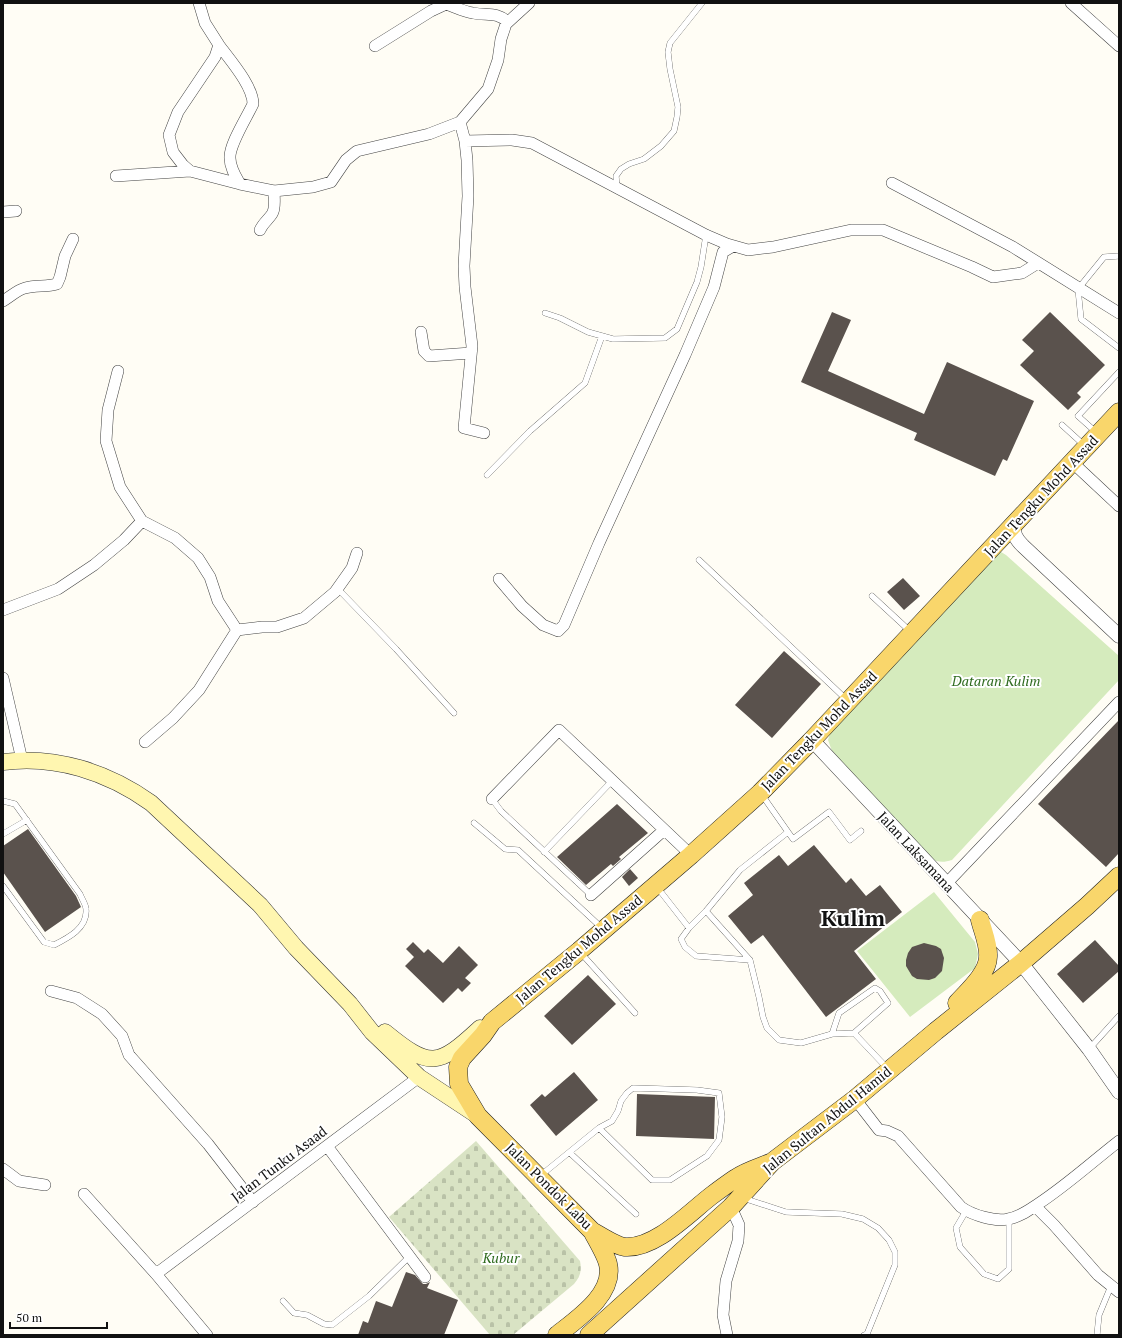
<svg xmlns="http://www.w3.org/2000/svg" width="1122" height="1338" viewBox="0 0 1122 1338" font-family="'PT Serif',serif">
	<style>
		.grass { fill: #d5ebbd }
		.cemetery { fill: url(#cemetery-stones) }
		.building { fill: #5a524d }
		.lines { fill: none; stroke-linecap: round; stroke-linejoin: round }
		.service-casing { stroke: #444; stroke-width: 6 }
		.minor-casing { stroke: #444; stroke-width: 12 }
		.tertiary-casing { stroke: #444; stroke-width: 15 }
		.secondary-casing { stroke: #333; stroke-width: 17 }
		.primary-casing { stroke: #222; stroke-width: 19 }
		.service { stroke: #fff; stroke-width: 5.5 }
		.minor { stroke: #fff; stroke-width: 11 }
		.tertiary { stroke: #fff; stroke-width: 14 }
		.secondary { stroke: #fff6b0; stroke-width: 16 }
		.primary { stroke: #f9d66b; stroke-width: 18 }
		.labels { text-anchor: middle; stroke-width: 4; stroke-linejoin: round; paint-order: stroke }
		.street-label { font-size: 14px; fill: #111; stroke: #fff }
		.park-label { font-size: 14px; font-style: italic; fill: #2f6b1f; stroke: #fff }
		.town-label { font-size: 22px; font-weight: bold; fill: #111; stroke: #fff }
	</style>
	<defs>
		<pattern id="cemetery-stones" width="16" height="16" patternUnits="userSpaceOnUse"><rect width="16" height="16" fill="#d9e3c4"/><path d="M2 7V4a2 2 0 0 1 4 0v3zM10 15v-3a2 2 0 0 1 4 0v3z" fill="#b9c2a7"/></pattern>
	</defs>
	<rect width="100%" height="100%" fill="#fffdf5"/>
	<path class="grass" d="M1001 552 1006 555 1119 656V680L952 860C943 863 938 862 930 859L832 751 828 740 831 730 995 553Z
		M934 892 975 942 978 954 975 968 910 1017 857 951Z"/>
	<path class="cemetery" d="M476 1141 580 1261C582 1271 580 1277 574 1284L513 1335H490L389 1217Z"/>
	<path class="building" d="M832 312 851 320 828 371 924 414 947 362 1034 401 1007 461 1003 459 995 476 914 440 917 433 801 382Z
		M1050 312 1105 365 1077 393 1081 397 1068 410 1020 365 1034 351 1022 340Z
		M903 578 920 596 904 610 887 592Z
		M784 651 821 684 772 738 735 705Z
		M1119 720V853L1106 867 1038 804Z
		M617 804 648 833 619 857 621 859 613 866 611 864 586 885 557 857Z
		M28 829 76 896 81 907 45 932 3 872V846Z
		M814 845 846 883 851 878 866 896 880 885 902 912 854 951 876 979 826 1017 763 935 751 944 728 916 753 895 744 883 779 855 788 866Z
		M630 869 638 878 629 886 622 877Z
		M1095 940 1119 966V971L1083 1003 1057 974Z
		M413 942 424 953 428 949 443 963 459 946 478 965 465 978 471 983 462 992 458 988 443 1003 405 966 414 957 406 949Z
		M924 943 936 946 941 949 944 958 942 971 935 978 929 980 917 979 912 976 906 966V960L908 953 912 947Z
		M588 975 616 1004 572 1045 544 1016Z
		M574 1072 598 1100 556 1136 530 1105 542 1094 545 1097Z
		M637 1094 715 1097 714 1139 636 1136Z
		M406 1272 415 1275 423 1284H426L430 1282 427 1288 458 1300 444 1335H358L363 1321 368 1323 376 1301 392 1307Z"/>
	<g class="lines">
		<g class="service-casing">
			<path id="service" d="M617 188 616 176 621 169 629 164 644 159 661 146 674 131 677 117 678 107 670 69 668 52 670 43 702 3
				M1119 256 1104 257 1078 289 1081 319 1119 348
				M545 313 560 318 588 332 613 339 665 338 677 329 697 282 701 267 706 235
				M1062 425 1084 445
				M1097 433 1078 416 1119 372
				M487 475 530 431 585 383 602 336
				M699 560 847 700
				M338 589 396 649 454 713
				M872 596 911 632
				M762 795 788 832
				M492 799 501 811 591 895
				M3 801 15 804 80 894C82 899 86 905 86 909 88 928 68 938 54 945L44 942 3 886
				M474 823 505 849 518 850 602 928
				M3 834 27 820
				M544 852 612 781
				M657 887 689 928
				M706 911 750 960 759 997 763 1017 767 1028 779 1040 801 1043 832 1034 854 1033 888 1069
				M580 952 635 1013
				M750 960 696 956 685 947 681 939 689 928 706 911 740 870 788 832 793 839 829 812 850 840 861 831
				M832 1034 839 1013 875 988 880 991 888 1003 854 1033
				M1090 1048 1119 1016
				M570 1153 636 1214
				M540 1176 599 1128 612 1121 618 1111 621 1101 627 1093 633 1088 697 1090 719 1093 722 1117 719 1140 707 1156 670 1180H652L599 1128
				M743 1198 786 1212 842 1214 863 1219 878 1228 889 1240 895 1252V1265L867 1334 864 1335
				M966 1211 956 1228 960 1247 984 1274 998 1279 1009 1269V1219
				M283 1301 294 1313 307 1315 324 1324 332 1325 369 1296 410 1256
				M1097 1335 1099 1315 1111 1286"/>
		</g>
		<g class="minor-casing">
			<path id="minor" d="M1071 3 1119 46
				M219 45C230 60 253 86 253 104 247 117 229 145 230 158 230 168 236 177 240 184
				M375 46 431 11 446 4C455 7 464 12 473 13 487 16 496 11 508 22
				M460 122 465 141 467 160 468 196 464 266 465 287 472 346 464 428 484 433
				M465 141 512 140 532 143 706 235 727 244 748 250 773 247 851 230H883L972 267 993 277 1022 273 1038 263
				M190 171 183 165 173 152 169 135 178 112 215 57 219 45 205 23 199 3
				M116 176 190 171 240 184 274 191 313 187 331 182 346 160 357 151 429 134 460 122 488 89 498 60 501 39 506 24 529 3
				M892 183 1013 247 1119 313
				M3 212 16 211
				M260 230C263 223 268 220 272 214 276 208 274 198 274 191
				M3 301C10 297 17 290 25 288 35 285 47 287 57 284L60 277 65 256 73 239
				M421 332 424 351 429 356 471 353
				M118 371 108 410 106 441 120 487 142 521 175 538 198 558 210 577 218 601 237 630 199 690 173 718 145 742
				M1072 462 1119 506
				M499 579 522 606 543 625 558 631 564 625 599 543 685 355 714 287 723 252 733 246
				M3 610 58 589 94 565 124 540 142 521
				M237 630 262 627H277L304 618 335 592 352 568 357 553
				M3 678 22 760
				M492 799 559 730 691 855
				M946 884 1119 702
				M591 895 664 830
				M51 991 77 998 102 1014 122 1036 129 1055 208 1144 253 1202
				M855 1099 879 1130 887 1131 898 1136 961 1207C972 1215 995 1222 1008 1219 1020 1217 1029 1210 1038 1204 1067 1185 1092 1162 1119 1141
				M327 1146 425 1277
				M3 1169 19 1181 45 1185
				M84 1194 156 1274 207 1335
				M1035 1206 1054 1225 1098 1275 1119 1292
				M156 1274 419 1077
				M727 1335 723 1315 726 1281 738 1241 739 1225 731 1207"/>
		</g>
		<g class="tertiary-casing">
			<path id="tertiary" d="M1014 525C1013 534 1016 539 1023 546L1119 636
				M812 740 1021 963 1089 1049 1119 1092"/>
		</g>
		<g class="secondary-casing">
			<path id="secondary" d="M3 762C55 755 108 772 151 803L260 905 296 948 350 1004 372 1032 419 1077 478 1116
				M385 1032C430 1069 438 1067 480 1028"/>
		</g>
		<g class="primary-casing">
			<path id="primary" d="M957 1003C967 992 988 973 988 957 989 945 983 932 980 920
				M772 1162C760 1167 746 1171 736 1178 727 1184 719 1190 711 1196 689 1213 655 1249 625 1247 616 1246 601 1236 592 1231L478 1116 459 1084 458 1067 462 1058 483 1035 492 1022 579 951 691 855 760 793 812 740 1119 412
				M557 1335C577 1319 615 1294 608 1264 606 1255 597 1240 592 1231
				M589 1335 731 1207 772 1162 855 1099 936 1031 1021 963 1087 906 1119 876"/>
		</g>
		<use href="#service" class="service"/>
		<use href="#minor" class="minor"/>
		<use href="#tertiary" class="tertiary"/>
		<use href="#secondary" class="secondary"/>
		<use href="#primary" class="primary"/>
	</g>
	<g class="labels">
		<g class="street-label">
			<text transform="translate(1041 496) rotate(-47)" y="5">Jalan Tengku Mohd Assad</text>
			<text transform="translate(819 731) rotate(-46)" y="5">Jalan Tengku Mohd Assad</text>
			<text transform="translate(916 852) rotate(47)" y="5">Jalan Laksamana</text>
			<text transform="translate(579 949) rotate(-40)" y="5">Jalan Tengku Mohd Assad</text>
			<text transform="translate(827 1120) rotate(-39)" y="5">Jalan Sultan Abdul Hamid</text>
			<text transform="translate(279 1164) rotate(-37)" y="5">Jalan Tunku Asaad</text>
			<text transform="translate(549 1186) rotate(45)" y="5">Jalan Pondok Labu</text>
		</g>
		<g class="park-label">
			<text x="996" y="686">Dataran Kulim</text>
			<text x="501" y="1263">Kubur</text>
		</g>
		<g class="town-label">
			<text x="853" y="926">Kulim</text>
		</g>
	</g>
	<rect width="1122" height="1338" fill="none" stroke="#111111" stroke-width="8"/>
	<path d="M10 1322v6h97v-6" fill="none" stroke="#111111" stroke-width="2"/>
	<text x="16" y="1322" font-size="12" fill="#111111" stroke="#ffffff" stroke-width="3" paint-order="stroke">50 m</text>
</svg>
